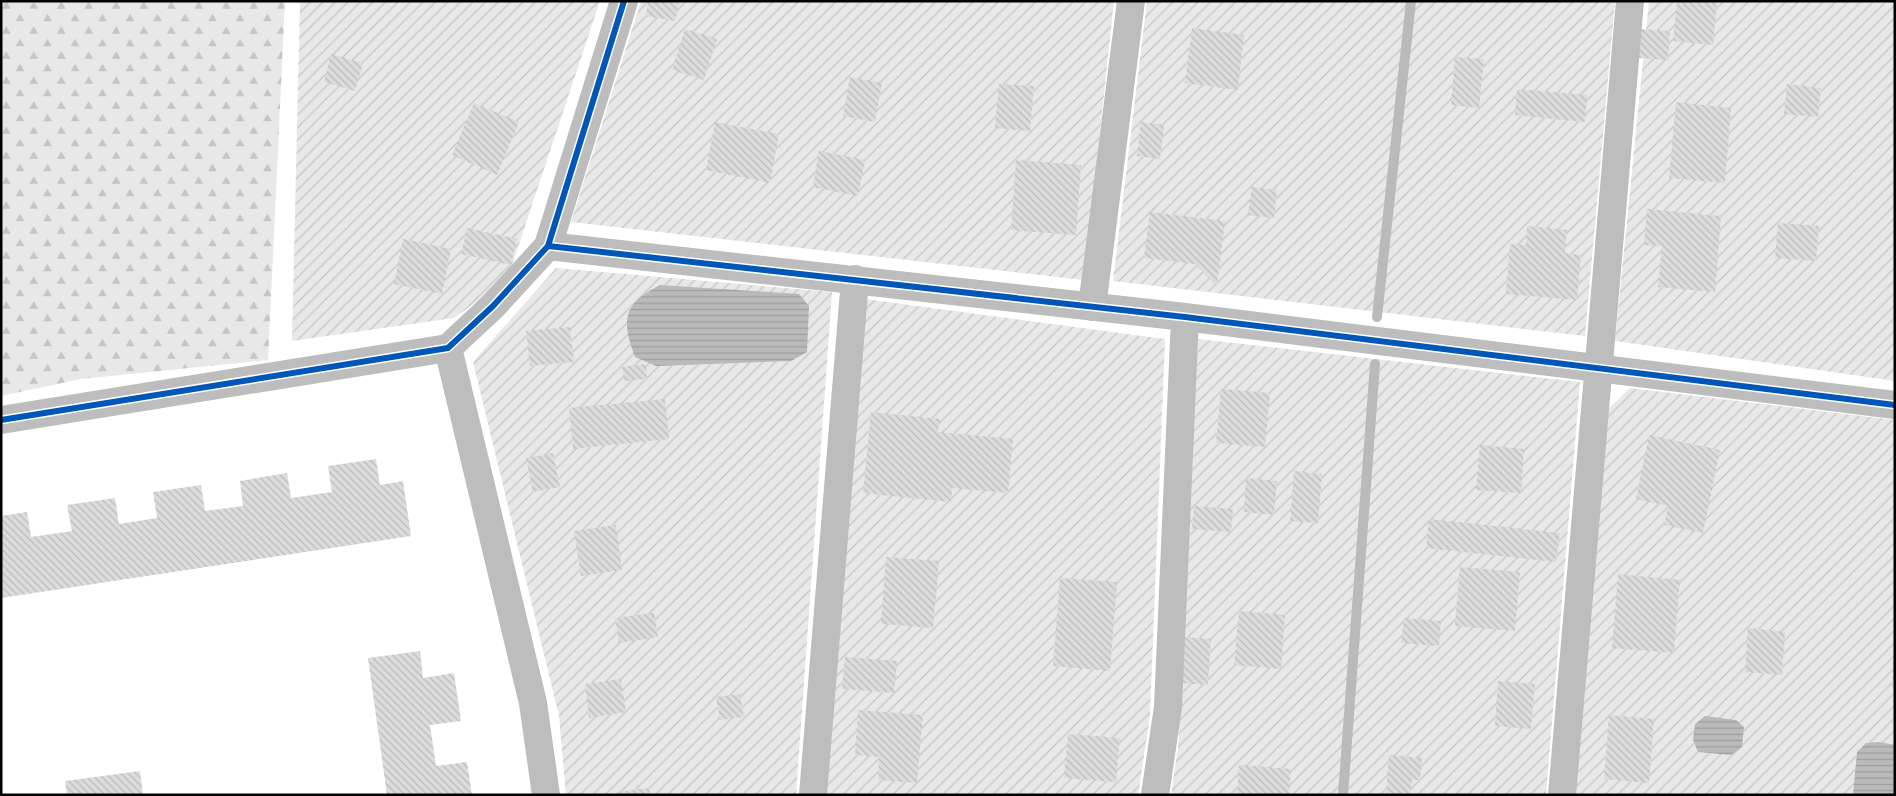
<svg xmlns="http://www.w3.org/2000/svg" width="1896" height="796" viewBox="0 0 1896 796" font-family="'Nunito Sans',sans-serif">
	<style>
		.forest { fill: url(#forest-firs) }
		.garden { fill: url(#garden-furrows) }
		.water { fill: url(#water-rules) }
		.lines { fill: none; stroke-linecap: round; stroke-linejoin: round }
		.stream { stroke: #bababa; stroke-width: 10 }
		.building { fill: url(#building-back-hatch) }
		.minor { stroke: #bdbdbd; stroke-width: 28 }
		.cycleway-casing { stroke: #fff; stroke-width: 9 }
		.cycleway { stroke: #0057b8; stroke-width: 6 }
	</style>
	<defs>
		<pattern id="forest-firs" width="22" height="20" patternUnits="userSpaceOnUse" patternTransform="scale(1.25)"><rect width="22" height="20" fill="#e8e8e8"/><path d="M5 1l3.5 6h-7zM16 11l3.5 6h-7z" fill="#c5c5c5"/></pattern>
		<pattern id="garden-furrows" width="10" height="10" patternUnits="userSpaceOnUse" patternTransform="scale(1.25)"><rect width="10" height="10" fill="#e8e8e8"/><path d="M-1 1l2-2M0 10L10 0M9 11l2-2" fill="none" stroke="#c5c5c5"/></pattern>
		<pattern id="water-rules" width="6" height="5" patternUnits="userSpaceOnUse" patternTransform="scale(1.25)"><rect width="6" height="5" fill="#bababa"/><path d="M0 2.5h6" fill="none" stroke="#9e9e9e"/></pattern>
		<pattern id="building-back-hatch" width="6" height="6" patternUnits="userSpaceOnUse" patternTransform="scale(1.25)"><rect width="6" height="6" fill="#dcdcdc"/><path d="M-1 5l2 2M0 0l6 6M5-1l2 2" fill="none" stroke="#bbb"/></pattern>
	</defs>
	<rect width="100%" height="100%" fill="#fff"/>
	<path class="forest" d="M1 1H285L268 360 81 379 1 396Z"/>
	<path class="garden" d="M300 1H600L507 280 454 318 292 341Z
		M641 1H1114L1084 280 571 222Z
		M1147 1H1615L1585 336 1113 281Z
		M1649 1H1895V381L1615 341Z
		M556 268 832 292 796 795H566L559 716 473 362Z
		M865 299 1165 339 1150 716 1138 795H826Z
		M1198 339 1580 382 1546 795H1171L1178 747Z
		M1630 388 1895 420V795H1572L1609 408Z"/>
	<path class="water" d="M660 285 799 294 809 306 807 352 791 361 656 366 635 357C621 320 623 304 660 285Z
		M1705 716 1736 720 1744 727 1742 747 1731 755 1698 752 1693 740 1695 724Z
		M1879 742 1895 745V795H1853L1857 752 1866 743Z"/>
	<g class="lines">
		<path class="stream" d="M1377 317 1411 1
			M1343 795 1375 364"/>
	</g>
	<path class="building" d="M648 1 679 3 675 21 646 16Z
		M1677 1H1717L1713 45 1673 41Z
		M1192 28 1244 35 1238 90 1185 83Z
		M685 29 717 39 704 80 672 70Z
		M1641 29 1670 31 1668 60 1638 58Z
		M331 54 363 63 355 91 324 82Z
		M1455 57 1484 59 1479 108 1451 105Z
		M850 77 882 83 875 122 843 116Z
		M999 84 1034 86 1030 131 995 128Z
		M1787 84 1821 88 1818 117 1784 114Z
		M1517 89 1587 95 1585 122 1515 115Z
		M1676 102 1731 108 1725 183 1669 178Z
		M474 103 519 122 497 175 452 155Z
		M715 122 779 134 770 183 706 170Z
		M1141 122 1164 125 1160 159 1137 156Z
		M819 151 865 160 858 196 813 187Z
		M1016 160 1081 165 1076 235 1011 230Z
		M1252 187 1277 190 1274 218 1248 215Z
		M1647 209 1721 216 1715 292 1658 287 1662 246 1644 245Z
		M1150 212 1225 221 1217 286 1195 264 1144 258Z
		M1778 223 1819 226 1816 261 1775 258Z
		M1527 226 1567 230 1565 253 1581 255 1577 300 1506 294 1510 244 1526 245Z
		M467 228 517 239 511 265 461 254Z
		M403 239 451 249 442 294 394 284Z
		M570 327 574 362 530 366 526 331Z
		M646 364 647 379 624 381 622 367Z
		M1221 389 1270 393 1265 447 1216 443Z
		M665 399 669 439 573 449 569 408Z
		M871 412 940 419 938 432 1013 439 1008 493 952 488 951 502 863 493Z
		M1649 435 1720 450 1703 533 1664 525 1668 506 1636 499Z
		M1480 445 1524 449 1521 493 1476 490Z
		M553 453 560 487 533 492 526 458Z
		M376 459 380 485 403 481 411 536 1 598V516L27 512 31 537 72 531 67 505 115 498 119 524 157 518 153 492 201 485 205 511 243 506 240 481 287 473 291 498 332 492 328 466Z
		M1294 471 1322 474 1318 523 1290 521Z
		M1246 478 1277 481 1274 515 1244 512Z
		M1194 506 1233 509 1231 532 1192 529Z
		M1429 519 1560 533 1556 562 1426 548Z
		M616 525 622 570 581 576 574 531Z
		M886 557 939 561 933 628 881 624Z
		M1460 567 1520 572 1515 631 1455 626Z
		M1618 574 1680 580 1674 653 1612 648Z
		M1060 578 1117 582 1110 671 1053 666Z
		M1239 611 1285 615 1281 669 1234 665Z
		M654 613 658 637 619 643 615 618Z
		M1404 618 1441 621 1439 646 1401 643Z
		M1748 628 1785 632 1782 675 1745 672Z
		M1184 637 1211 639 1208 685 1180 683Z
		M420 651 423 678 454 673 461 721 430 725 436 766 467 762 472 795H387L368 658Z
		M845 657 897 661 894 693 842 689Z
		M1893 659H1895V689L1892 688Z
		M621 679 626 712 589 718 585 684Z
		M1498 681 1535 684 1531 729 1495 726Z
		M740 694 744 717 720 720 716 697Z
		M858 710 923 715 917 783 878 780 879 757 855 755Z
		M1609 715 1654 719 1649 783 1604 779Z
		M1068 734 1120 738 1116 782 1064 778Z
		M1389 755 1422 758 1420 780H1412L1410 795H1386Z
		M1239 765 1291 769 1289 795H1237Z
		M140 771 143 795H67L65 781Z
		M649 788 650 795H616V792Z"/>
	<g class="lines">
		<path class="minor" d="M548 246 1185 317 1895 405
			M1092 307 1131 1
			M448 348 533 703 546 795
			M1 420 448 348 493 306 548 246 624 1
			M813 795 855 279
			M1155 795 1168 707 1185 317
			M1562 795 1630 1"/>
		<g class="cycleway-casing">
			<path id="cycleway" d="M548 246 1185 317 1895 405
				M1 420 448 348 493 306 548 246 624 1"/>
		</g>
		<use href="#cycleway" class="cycleway"/>
	</g>
	<rect width="1896" height="796" fill="none" stroke="#000000" stroke-width="5"/>
</svg>
